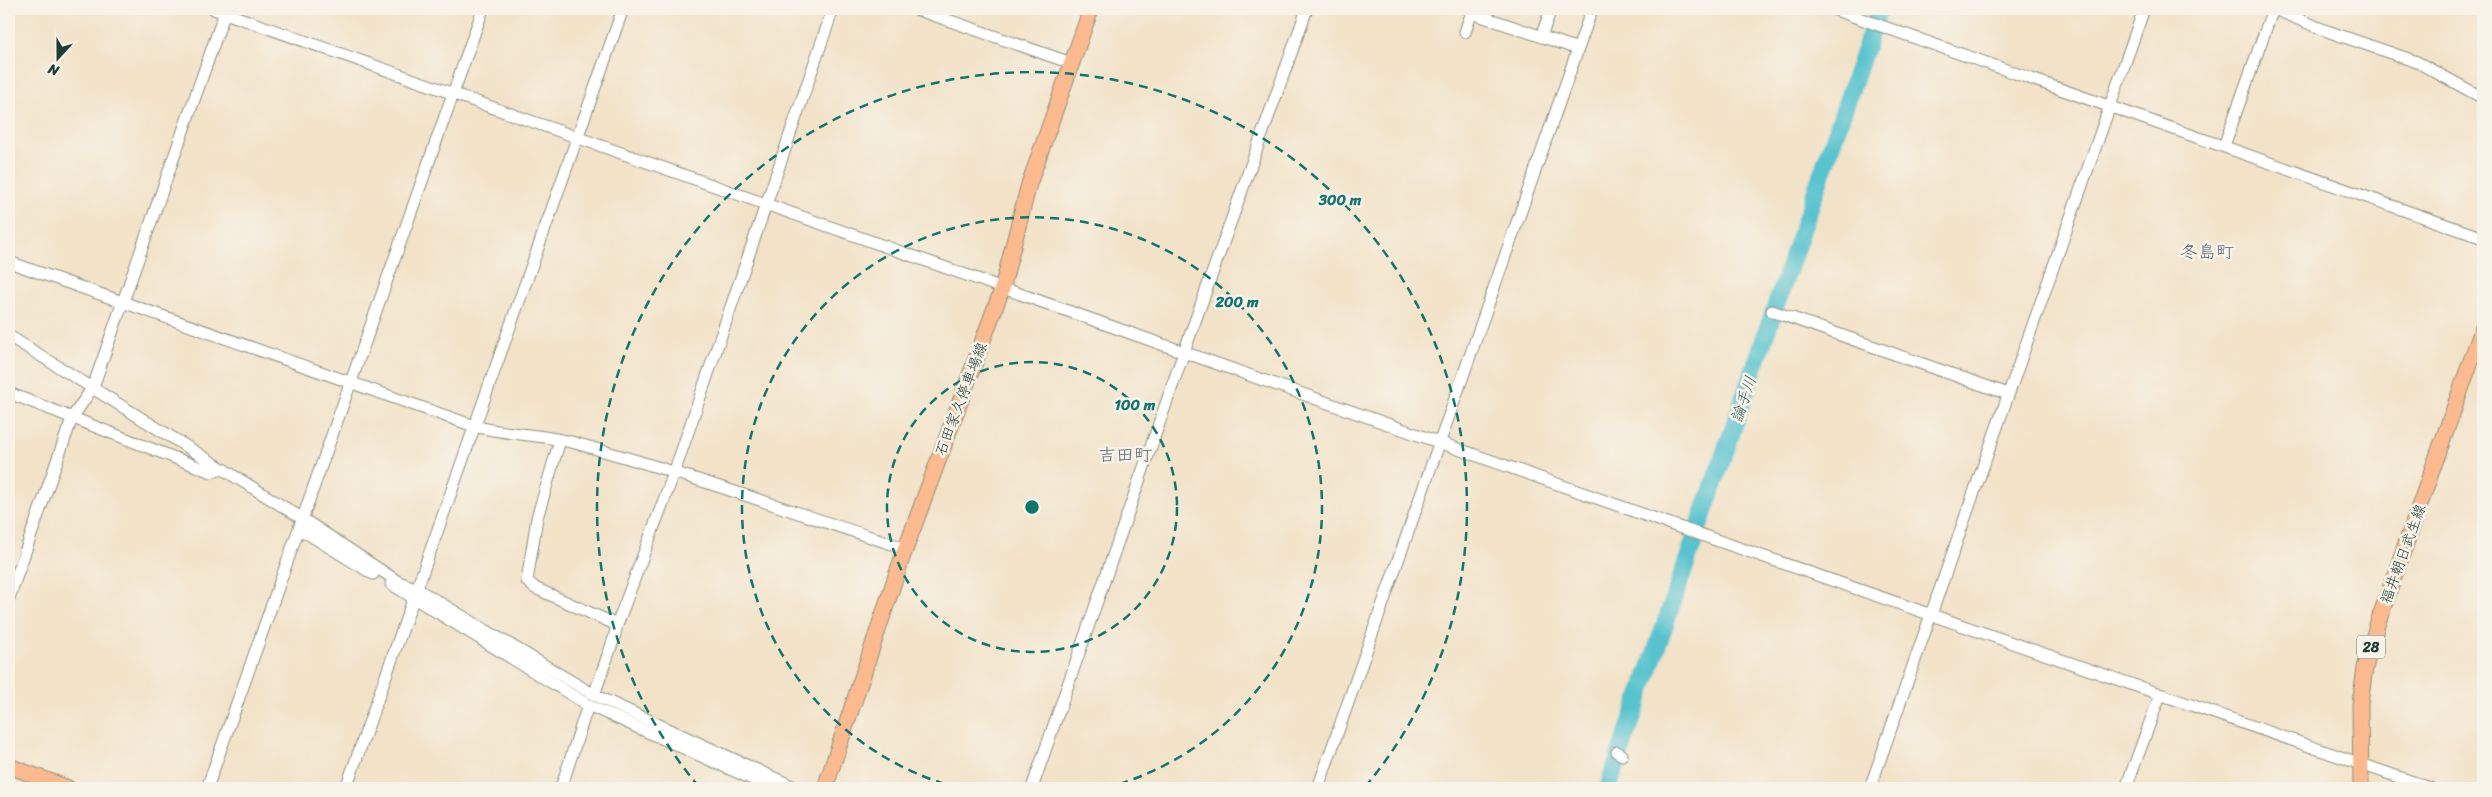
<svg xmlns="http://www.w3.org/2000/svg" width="2492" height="797" viewBox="0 0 2492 797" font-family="Sriracha,'Klee One',sans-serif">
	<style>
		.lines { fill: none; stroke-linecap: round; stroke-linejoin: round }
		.river { stroke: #57c3cf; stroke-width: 18 }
		.minor-casing { stroke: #88907e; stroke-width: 13 }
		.major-casing { stroke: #88907e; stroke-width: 17 }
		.minor { stroke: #fff; stroke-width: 11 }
		.major { stroke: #fcba8e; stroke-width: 15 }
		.ring { fill: none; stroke: #0f766e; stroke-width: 2.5; stroke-dasharray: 9 6 }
		.labels { text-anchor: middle; stroke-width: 5; stroke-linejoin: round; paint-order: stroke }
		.shield { fill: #f7f3e8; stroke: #60746a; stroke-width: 1 }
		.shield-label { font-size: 14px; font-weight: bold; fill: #1f3d34 }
		.street-label { font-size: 15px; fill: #1f3d34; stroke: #f7f3e8 }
		.water-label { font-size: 16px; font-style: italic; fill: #2d5e5b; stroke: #f7f3e8 }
		.quarter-label { font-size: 18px; fill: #596877; stroke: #f7f3e8 }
		.centre { fill: #0f766e; stroke: #f7f3e8; stroke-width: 2.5 }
		.ring-label { font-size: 15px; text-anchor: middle; font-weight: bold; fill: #0f766e; stroke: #f7f3e8; stroke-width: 5; stroke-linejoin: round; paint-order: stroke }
	</style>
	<rect width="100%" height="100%" fill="#f7f3e8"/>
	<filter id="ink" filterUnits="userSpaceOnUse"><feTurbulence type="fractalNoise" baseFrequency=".02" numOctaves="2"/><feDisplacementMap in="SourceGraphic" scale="10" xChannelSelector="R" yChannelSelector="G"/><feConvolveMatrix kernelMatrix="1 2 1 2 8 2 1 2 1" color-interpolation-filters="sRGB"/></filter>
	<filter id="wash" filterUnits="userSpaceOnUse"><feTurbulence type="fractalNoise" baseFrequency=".0096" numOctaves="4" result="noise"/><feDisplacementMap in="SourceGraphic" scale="20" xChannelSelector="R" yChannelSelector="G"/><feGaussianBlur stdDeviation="1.12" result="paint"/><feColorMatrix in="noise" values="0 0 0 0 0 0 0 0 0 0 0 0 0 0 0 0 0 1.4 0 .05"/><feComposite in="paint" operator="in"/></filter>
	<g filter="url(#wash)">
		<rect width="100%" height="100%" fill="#f2e2c7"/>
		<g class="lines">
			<path class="river" d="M1608 788 1879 9"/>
		</g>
	</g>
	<g filter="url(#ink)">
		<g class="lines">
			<g class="minor-casing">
				<path id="minor" d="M214 9 1690 531 2430 788
					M916 9 1071 63
					M1833 9 2483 238
					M2274 9 2327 31 2417 62 2483 98
					M1472 13 1578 49
					M1465 32 1473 9
					M1541 37 1551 9
					M2224 146 2273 9
					M9 262 474 426C507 435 542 434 575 443 685 473 793 512 901 547L902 558
					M1772 311 2008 394
					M9 336 303 519 397 581 417 589 594 695 796 788
					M9 393 211 472 224 469
					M560 440 537 518 527 581 535 588 617 625
					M300 529 373 574
					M391 584 588 705 772 788
					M9 598 72 418 93 387 226 9
					M594 695 614 638 617 625 674 473 833 9
					M1617 752 1622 755
					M207 788 483 9
					M346 788 623 9
					M561 788 588 705
					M1032 788 1184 352 1307 9
					M1318 788 1592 9
					M1870 788 2144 9
					M2126 788 2160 695"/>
			</g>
			<g class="major-casing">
				<path id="major" d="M9 766 68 788
					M825 788 902 558 1002 289 1029 184 1091 9
					M2361 788 2360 704 2365 668 2377 625 2483 327"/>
			</g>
			<use href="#minor" class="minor"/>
			<use href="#major" class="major"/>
		</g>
	</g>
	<g class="ring">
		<circle cx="1032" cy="507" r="145"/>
		<path d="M959 788A290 290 0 1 1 1105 788"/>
		<path d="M699 787A435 435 0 1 1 1365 787"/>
	</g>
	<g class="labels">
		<rect class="shield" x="2357" y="635.5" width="28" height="23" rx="4"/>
		<g class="shield-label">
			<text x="2371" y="652">28</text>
		</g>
		<g class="street-label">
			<text transform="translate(961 399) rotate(-69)" y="5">石田家久停車場線</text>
			<text transform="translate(2403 554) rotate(-70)" y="5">福井朝日武生線</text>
		</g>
		<g class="water-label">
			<text transform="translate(1743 399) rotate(-71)" y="6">論手川</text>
		</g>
		<g class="quarter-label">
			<text x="2207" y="258">冬島町</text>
			<text x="1125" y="461">吉田町</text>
		</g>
	</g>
	<circle cx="1032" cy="507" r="8" class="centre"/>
	<g class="ring-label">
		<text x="1340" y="205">300 m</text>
		<text x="1237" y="307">200 m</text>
		<text x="1135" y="410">100 m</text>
	</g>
	<rect width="2492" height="797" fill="none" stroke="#f7f3e8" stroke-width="30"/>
	<g transform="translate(58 58) rotate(201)" stroke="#f7f3e8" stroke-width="4" paint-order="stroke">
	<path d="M0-4L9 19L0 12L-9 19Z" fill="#1f3d34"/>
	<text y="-8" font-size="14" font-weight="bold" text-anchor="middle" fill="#1f3d34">N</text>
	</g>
</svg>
